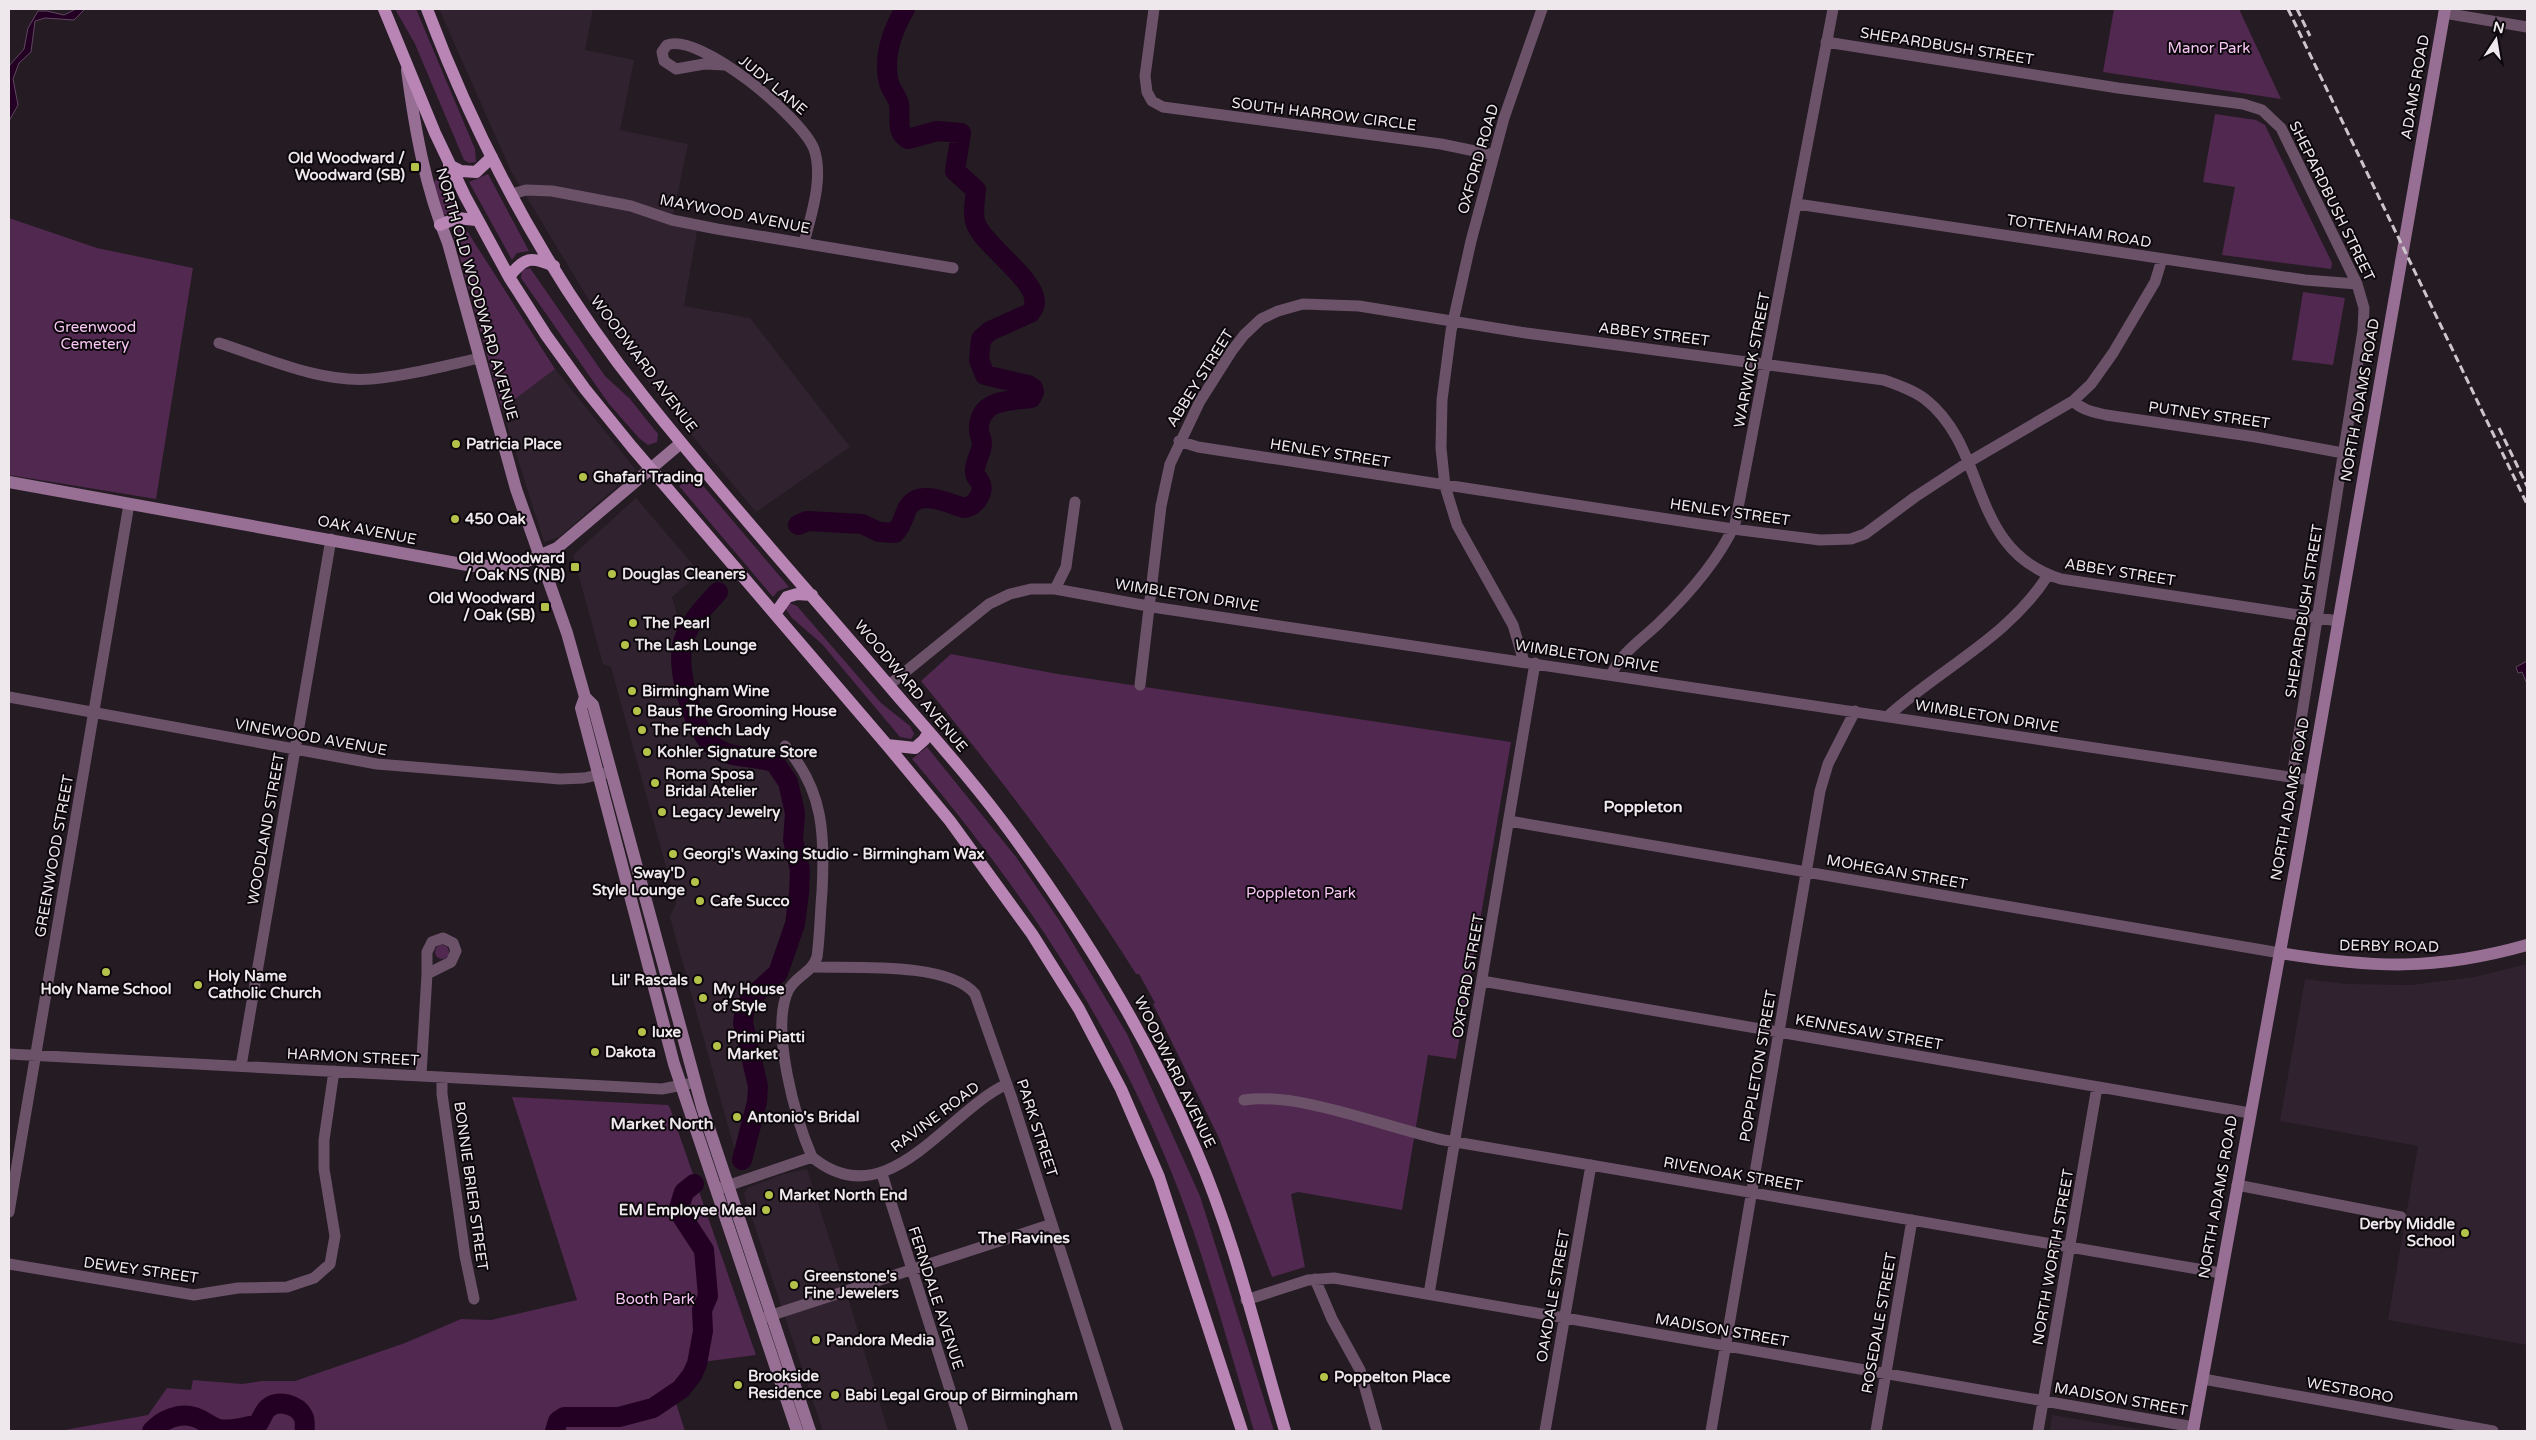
<svg xmlns="http://www.w3.org/2000/svg" width="2536" height="1440" viewBox="0 0 2536 1440" font-family="'Varela Round',sans-serif">
	<style>
		.built { fill: #30232f }
		.green { fill: #51284f }
		.water { fill: #230023; stroke: #604660 }
		.lines { fill: none; stroke-linecap: round; stroke-linejoin: round }
		.river { stroke: #230023; stroke-width: 20 }
		.street { stroke: #6b5269; stroke-width: 11 }
		.secondary { stroke: #976f94; stroke-width: 12 }
		.primary { stroke: #b885b5; stroke-width: 12 }
		.rail { stroke: #ccc6cb; stroke-width: 3; stroke-dasharray: 8 4; stroke-linecap: butt }
		.poi-dot { fill: #b5c249; stroke: #0b070b; stroke-width: 2 }
		.labels { text-anchor: middle; stroke-width: 4; stroke-linejoin: round; paint-order: stroke }
		.street-label { font-size: 15px; fill: #eee8ed; stroke: #0b070b }
		.park-label { font-size: 15px; fill: #f8c6f4; stroke: #0b070b }
		.poi-label { font-size: 15px; font-weight: bold; fill: #eee8ed; stroke: #0b070b; text-anchor: start }
		.neighbourhood-label { font-size: 16px; font-weight: bold; fill: #eee8ed; stroke: #0b070b }
	</style>
	<rect width="100%" height="100%" fill="#241b23"/>
	<path class="built" d="M439 9H593L585 50 634 60 620 130 688 144 671 224 697 231 684 306 750 318 850 447 756 512 658 395 590 302 511 171Z
		M555 369 636 470 559 537 544 542 502 409Z
		M636 498 700 573 672 597 684 638 680 658 682 672 702 735 716 748 728 754 775 763 788 782 795 813 793 840 800 877 797 913 778 973 755 994 745 1007 743 1016 757 1102 736 1155 670 917 676 903 611 667 603 664 573 555Z
		M2527 964V1345L2388 1320 2418 1146 2280 1121 2305 979 2346 984 2411 985 2475 977Z
		M807 1169 844 1284 888 1431H823L744 1194 747 1188 784 1174Z
		M2052 1415 2149 1431H2050Z"/>
	<path class="green" d="M395 9H416L475 149 476 162 469 163 464 160 415 44Z
		M2114 9H2239L2281 99 2103 72Z
		M2215 114 2256 120 2265 125 2332 263 2331 269 2222 255 2235 187 2203 182Z
		M488 174 529 251 517 253 512 260 469 182Z
		M437 177 442 180 457 211 447 215 441 213 434 183Z
		M9 218 97 248 193 268 156 499 9 475Z
		M462 223 555 369 502 409 452 229 455 224Z
		M530 268 605 376 630 399 658 434 657 442 648 445 639 438 609 404 521 278 522 270Z
		M2303 292 2345 298 2333 365 2292 360Z
		M694 475 789 587 778 591 773 597 679 486Z
		M790 603 797 606 881 703 910 726 914 734 911 739 900 737 822 644 792 618 785 608Z
		M951 654 1058 674 1511 742 1456 1059 1428 1055 1402 1210 1298 1192 1291 1194 1305 1267 1272 1277 1219 1138 1153 1004 1155 1003 1139 974H1136C1072 871 998 775 921 681Z
		M927 747 1016 857 1059 920 1127 1034 1200 1196 1274 1431H1254C1230 1352 1209 1271 1180 1194 1119 1033 1023 889 912 759Z
		M435 952a7 7 0 1 1 14 0a7 7 0 1 1-14 0Z
		M512 1097 668 1105 670 1108 756 1355 702 1362 699 1372 674 1397 685 1431H59L148 1415 167 1388 191 1390 193 1380 242 1384 262 1381H295L405 1343 461 1319 491 1320 577 1300Z"/>
	<path class="water" d="M76 9H85L74 20 45 18 35 21 31 52 19 63 13 79 18 105 9 121V66L24 49 28 28 38 11H47L64 15Z
		M2527 661V684L2522 672 2518 673 2516 667Z"/>
	<g class="lines">
		<path class="river" d="M798 525 807 521 862 524 879 532 895 533C901 527 904 517 907 509 919 487 948 504 965 508 975 506 986 492 980 482 978 478 975 477 975 472 974 462 982 453 982 443 982 437 978 434 979 428 980 399 1008 401 1031 398L1034 392 1033 388 1028 385 985 375 979 360 981 339 990 331 1030 313C1053 289 985 249 976 224 972 214 975 201 976 190L955 171 961 133 937 131 908 139C895 132 901 116 899 104 897 96 891 90 889 83 883 58 892 31 905 9
			M718 592C705 606 689 623 683 642 675 667 693 733 716 748 734 760 756 755 775 763L788 782 795 813 793 840 800 870 799 893 795 924 778 973 755 994 745 1007 743 1023 758 1086 757 1102 742 1160
			M152 1431C162 1420 179 1412 194 1417 203 1419 210 1427 219 1429 230 1431 247 1427 258 1424 261 1420 264 1411 268 1408 278 1399 298 1405 303 1416 306 1421 304 1426 305 1431
			M555 1431 558 1421 564 1417H619L653 1408 681 1389 692 1375 697 1364 703 1331 702 1310 708 1296 704 1250 683 1218 679 1208 684 1192 694 1184"/>
		<path class="street" d="M1154 9 1145 76 1147 92 1152 101 1163 107 1441 144 1494 155
			M2444 13 2527 27
			M1826 42 2118 88 2243 104 2262 110 2281 128 2357 284 2364 308 2363 330 2292 777
			M725 65 704 64 676 69 664 61 662 52 667 45C700 32 802 118 814 149 824 178 811 215 804 243
			M512 194 526 190 552 191 631 206 672 220 717 229 953 268
			M1797 204 2305 280 2357 284
			M219 343C266 358 320 383 371 379 407 376 444 366 480 358
			M2073 401C2082 410 2094 412 2106 415L2256 437 2343 453
			M1179 441 1198 447 1733 529 1820 540 1851 539 1865 534 1915 497 1967 463 2073 401 2091 384 2113 353 2155 282 2162 259
			M1055 589 1066 567 1075 502
			M1524 662 1513 625 1457 525 1445 486 1441 448 1442 400 1451 331 1471 241 1504 118 1542 9
			M1611 675C1622 652 1640 641 1658 624 1687 596 1718 561 1735 524L1833 9
			M889 685 989 604 1010 594 1031 589H1055L1159 608 2310 780
			M1140 685 1161 506 1170 464 1200 401 1231 352 1244 335 1261 319 1278 311 1303 304 1359 306 1526 333 1884 380C1898 385 1913 390 1925 399 1990 450 1967 550 2061 579L2338 621
			M9 697 377 764 560 779 584 778 607 773
			M1888 716C1941 668 2009 637 2048 575
			M785 746C824 790 825 836 822 892 820 914 820 935 817 957 812 973 795 976 788 991 770 1030 796 1120 812 1157 887 1219 946 1112 1007 1084
			M1509 821 2280 953
			M814 967C854 968 949 962 975 994L1011 1096 1118 1431
			M1482 981 2250 1113
			M9 1054 662 1089 688 1084
			M241 1066 331 539
			M421 1075 427 974 451 962 456 951 453 943 443 938 432 942 427 952V974
			M442 1077V1094L465 1256 474 1299
			M1244 1100C1298 1091 1387 1128 1444 1140L2221 1273
			M882 1174 963 1431
			M2237 1185 2401 1217
			M721 1188 812 1157
			M9 1212 129 504
			M9 1264 194 1295 238 1288 287 1287 314 1278 330 1264 335 1236 324 1169V1140L334 1071
			M1315 1279 1332 1319 1360 1370 1377 1431
			M1429 1294 1535 663
			M1246 1300 1308 1280 1334 1278 2194 1427
			M763 1318 1052 1224
			M2203 1379 2493 1431
			M1545 1431 1591 1165
			M1711 1431 1820 791 1828 764 1855 711
			M1876 1431 1912 1220
			M2038 1431 2097 1087"/>
		<path class="secondary" d="M407 70C415 130 425 187 448 243L516 489 567 633 585 697 593 705 702 1107 810 1431
			M9 482 473 566 518 565 557 548 681 443
			M585 697 581 708 674 1064 797 1431
			M2280 953C2373 968 2435 971 2527 945
			M2193 1431 2300 842 2445 9"/>
		<path class="primary" d="M384 9 435 133 465 196 509 277 546 335 585 389 632 447 887 745 950 821 1032 934 1079 1009 1121 1089 1159 1177 1242 1431
			M427 9C479 147 552 282 645 398 725 499 812 595 896 694 936 740 978 787 1014 837 1085 935 1149 1038 1196 1150 1235 1240 1257 1337 1285 1431
			M449 165 461 171 476 172 492 157
			M440 225 457 218 476 220
			M509 277C524 257 531 256 554 266
			M775 614 787 597 797 594 812 595
			M887 745 915 748 924 740 929 732"/>
		<path class="rail" d="M2288 9 2527 504
			M2297 9 2310 36
			M2499 428 2527 486"/>
	</g>
	<g class="poi-dot">
		<rect x="410" y="162" width="10" height="10" rx="2.5"/>
		<circle cx="456" cy="444" r="5"/>
		<circle cx="583" cy="477" r="5"/>
		<circle cx="455" cy="519" r="5"/>
		<rect x="570" y="562" width="10" height="10" rx="2.5"/>
		<circle cx="612" cy="574" r="5"/>
		<rect x="540" y="602" width="10" height="10" rx="2.5"/>
		<circle cx="633" cy="623" r="5"/>
		<circle cx="625" cy="645" r="5"/>
		<circle cx="632" cy="691" r="5"/>
		<circle cx="637" cy="711" r="5"/>
		<circle cx="642" cy="730" r="5"/>
		<circle cx="647" cy="752" r="5"/>
		<circle cx="655" cy="783" r="5"/>
		<circle cx="662" cy="812" r="5"/>
		<circle cx="673" cy="854" r="5"/>
		<circle cx="695" cy="882" r="5"/>
		<circle cx="700" cy="901" r="5"/>
		<circle cx="106" cy="972" r="5"/>
		<circle cx="698" cy="980" r="5"/>
		<circle cx="198" cy="985" r="5"/>
		<circle cx="703" cy="998" r="5"/>
		<circle cx="642" cy="1032" r="5"/>
		<circle cx="717" cy="1046" r="5"/>
		<circle cx="595" cy="1052" r="5"/>
		<circle cx="737" cy="1117" r="5"/>
		<circle cx="769" cy="1195" r="5"/>
		<circle cx="766" cy="1210" r="5"/>
		<circle cx="2465" cy="1233" r="5"/>
		<circle cx="794" cy="1285" r="5"/>
		<circle cx="816" cy="1340" r="5"/>
		<circle cx="1324" cy="1377" r="5"/>
		<circle cx="738" cy="1385" r="5"/>
		<circle cx="835" cy="1395" r="5"/>
	</g>
	<g class="labels">
		<g class="street-label">
			<text transform="translate(1947 46) rotate(9)" y="5">SHEPARDBUSH STREET</text>
			<text transform="translate(773 85) rotate(40)" y="5">JUDY LANE</text>
			<text transform="translate(2415 87) rotate(-80)" y="5">ADAMS ROAD</text>
			<text transform="translate(1324 114) rotate(7)" y="5">SOUTH HARROW CIRCLE</text>
			<text transform="translate(1478 159) rotate(-74)" y="5">OXFORD ROAD</text>
			<text transform="translate(2332 201) rotate(64)" y="5">SHEPARDBUSH STREET</text>
			<text transform="translate(735 214) rotate(11)" y="5">MAYWOOD AVENUE</text>
			<text transform="translate(2079 231) rotate(9)" y="5">TOTTENHAM ROAD</text>
			<text transform="translate(477 294) rotate(74)" y="5">NORTH OLD WOODWARD AVENUE</text>
			<text transform="translate(1654 334) rotate(7)" y="5">ABBEY STREET</text>
			<text transform="translate(1752 360) rotate(-79)" y="5">WARWICK STREET</text>
			<text transform="translate(644 364) rotate(53)" y="5">WOODWARD AVENUE</text>
			<text transform="translate(1200 378) rotate(-58)" y="5">ABBEY STREET</text>
			<text transform="translate(2360 400) rotate(-80)" y="5">NORTH ADAMS ROAD</text>
			<text transform="translate(2209 415) rotate(8)" y="5">PUTNEY STREET</text>
			<text transform="translate(1330 453) rotate(9)" y="5">HENLEY STREET</text>
			<text transform="translate(1730 512) rotate(8)" y="5">HENLEY STREET</text>
			<text transform="translate(367 530) rotate(11)" y="5">OAK AVENUE</text>
			<text transform="translate(2120 572) rotate(9)" y="5">ABBEY STREET</text>
			<text transform="translate(1187 595) rotate(9)" y="5">WIMBLETON DRIVE</text>
			<text transform="translate(2304 611) rotate(-81)" y="5">SHEPARDBUSH STREET</text>
			<text transform="translate(1587 656) rotate(9)" y="5">WIMBLETON DRIVE</text>
			<text transform="translate(911 686) rotate(50)" y="5">WOODWARD AVENUE</text>
			<text transform="translate(1987 716) rotate(9)" y="5">WIMBLETON DRIVE</text>
			<text transform="translate(311 737) rotate(10)" y="5">VINEWOOD AVENUE</text>
			<text transform="translate(2290 799) rotate(-80)" y="5">NORTH ADAMS ROAD</text>
			<text transform="translate(266 829) rotate(-80)" y="5">WOODLAND STREET</text>
			<text transform="translate(54 856) rotate(-80)" y="5">GREENWOOD STREET</text>
			<text transform="translate(1897 872) rotate(10)" y="5">MOHEGAN STREET</text>
			<text transform="translate(2389 946) rotate(1)" y="5">DERBY ROAD</text>
			<text transform="translate(1468 976) rotate(-80)" y="5">OXFORD STREET</text>
			<text transform="translate(1869 1032) rotate(10)" y="5">KENNESAW STREET</text>
			<text transform="translate(353 1057) rotate(3)" y="5">HARMON STREET</text>
			<text transform="translate(1758 1066) rotate(-80)" y="5">POPPLETON STREET</text>
			<text transform="translate(1175 1072) rotate(64)" y="5">WOODWARD AVENUE</text>
			<text transform="translate(935 1117) rotate(-37)" y="5">RAVINE ROAD</text>
			<text transform="translate(1037 1128) rotate(72)" y="5">PARK STREET</text>
			<text transform="translate(1733 1174) rotate(10)" y="5">RIVENOAK STREET</text>
			<text transform="translate(471 1186) rotate(82)" y="5">BONNIE BRIER STREET</text>
			<text transform="translate(2218 1197) rotate(-80)" y="5">NORTH ADAMS ROAD</text>
			<text transform="translate(2053 1257) rotate(-80)" y="5">NORTH WORTH STREET</text>
			<text transform="translate(141 1270) rotate(8)" y="5">DEWEY STREET</text>
			<text transform="translate(1553 1296) rotate(-80)" y="5">OAKDALE STREET</text>
			<text transform="translate(936 1298) rotate(72)" y="5">FERNDALE AVENUE</text>
			<text transform="translate(1879 1323) rotate(-80)" y="5">ROSEDALE STREET</text>
			<text transform="translate(1722 1330) rotate(10)" y="5">MADISON STREET</text>
			<text transform="translate(2350 1390) rotate(10)" y="5">WESTBORO</text>
			<text transform="translate(2121 1399) rotate(10)" y="5">MADISON STREET</text>
		</g>
		<g class="park-label">
			<text x="2209" y="53">Manor Park</text>
			<text x="95" y="332">Greenwood<tspan x="95" dy="17">Cemetery</tspan></text>
			<text x="1301" y="898">Poppleton Park</text>
			<text x="655" y="1304">Booth Park</text>
		</g>
		<g class="poi-label">
			<text x="405" y="163" text-anchor="end">Old Woodward /<tspan x="405" dy="17">Woodward (SB)</tspan></text>
			<text x="466" y="449">Patricia Place</text>
			<text x="593" y="482">Ghafari Trading</text>
			<text x="465" y="524">450 Oak</text>
			<text x="565" y="563" text-anchor="end">Old Woodward<tspan x="565" dy="17">/ Oak NS (NB)</tspan></text>
			<text x="622" y="579">Douglas Cleaners</text>
			<text x="535" y="603" text-anchor="end">Old Woodward<tspan x="535" dy="17">/ Oak (SB)</tspan></text>
			<text x="643" y="628">The Pearl</text>
			<text x="635" y="650">The Lash Lounge</text>
			<text x="642" y="696">Birmingham Wine</text>
			<text x="647" y="716">Baus The Grooming House</text>
			<text x="652" y="735">The French Lady</text>
			<text x="657" y="757">Kohler Signature Store</text>
			<text x="665" y="779">Roma Sposa<tspan x="665" dy="17">Bridal Atelier</tspan></text>
			<text x="672" y="817">Legacy Jewelry</text>
			<text x="683" y="859">Georgi's Waxing Studio - Birmingham Wax</text>
			<text x="685" y="878" text-anchor="end">Sway'D<tspan x="685" dy="17">Style Lounge</tspan></text>
			<text x="710" y="906">Cafe Succo</text>
			<text x="208" y="981">Holy Name<tspan x="208" dy="17">Catholic Church</tspan></text>
			<text x="688" y="985" text-anchor="end">Lil' Rascals</text>
			<text x="106" y="994" text-anchor="middle">Holy Name School</text>
			<text x="713" y="994">My House<tspan x="713" dy="17">of Style</tspan></text>
			<text x="652" y="1037">luxe</text>
			<text x="727" y="1042">Primi Piatti<tspan x="727" dy="17">Market</tspan></text>
			<text x="605" y="1057">Dakota</text>
			<text x="747" y="1122">Antonio's Bridal</text>
			<text x="779" y="1200">Market North End</text>
			<text x="756" y="1215" text-anchor="end">EM Employee Meal</text>
			<text x="2455" y="1229" text-anchor="end">Derby Middle<tspan x="2455" dy="17">School</tspan></text>
			<text x="804" y="1281">Greenstone's<tspan x="804" dy="17">Fine Jewelers</tspan></text>
			<text x="826" y="1345">Pandora Media</text>
			<text x="748" y="1381">Brookside<tspan x="748" dy="17">Residence</tspan></text>
			<text x="1334" y="1382">Poppelton Place</text>
			<text x="845" y="1400">Babi Legal Group of Birmingham</text>
		</g>
		<g class="neighbourhood-label">
			<text x="1643" y="812">Poppleton</text>
			<text x="662" y="1129">Market North</text>
			<text x="1024" y="1243">The Ravines</text>
		</g>
	</g>
	<rect width="2536" height="1440" fill="none" stroke="#eee8ed" stroke-width="20"/>
	<g transform="translate(2496 40) rotate(12)" stroke="#0b070b" stroke-width="4" paint-order="stroke">
	<path d="M0-4L9 19L0 12L-9 19Z" fill="#eee8ed"/>
	<text y="-8" font-size="14" font-weight="bold" text-anchor="middle" fill="#eee8ed">N</text>
	</g>
</svg>
